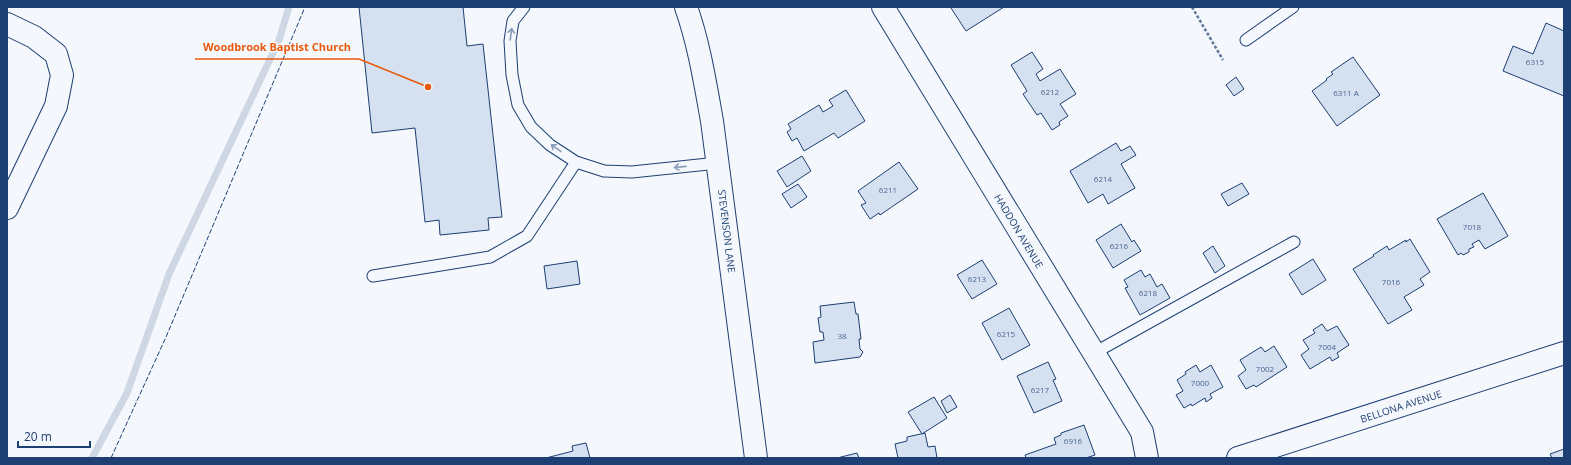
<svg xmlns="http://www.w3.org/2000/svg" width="1571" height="465" viewBox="0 0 1571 465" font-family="'Open Sans',sans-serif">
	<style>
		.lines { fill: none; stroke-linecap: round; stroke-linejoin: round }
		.stream { stroke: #cfd7e4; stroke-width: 7 }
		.building { fill: #d5e0f0; stroke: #1d3f73 }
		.service-casing { stroke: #1d3f73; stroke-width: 13 }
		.minor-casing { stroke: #1d3f73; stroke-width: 24 }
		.tertiary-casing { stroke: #1d3f73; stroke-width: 24 }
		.path { stroke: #5e769c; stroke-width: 2.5; stroke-dasharray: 3 2; stroke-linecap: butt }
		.service { stroke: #f4f7fb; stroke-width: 11 }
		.minor { stroke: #f4f7fb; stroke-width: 22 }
		.tertiary { stroke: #f4f7fb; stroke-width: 22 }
		.fence { stroke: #1d3f73; stroke-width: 1; stroke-dasharray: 5 2; stroke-linecap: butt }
		.oneway { stroke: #889bb7 }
		.labels { text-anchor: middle; stroke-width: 3; stroke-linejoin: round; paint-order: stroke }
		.number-label { font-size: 8px; fill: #4b6792 }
		.street-label { font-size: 10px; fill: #1d3f73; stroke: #f4f7fb }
		.leader { fill: none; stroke: #e8590c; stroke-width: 1.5 }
		.callout-dot { fill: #e8590c; stroke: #f4f7fb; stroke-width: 1.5 }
		.callout-label { font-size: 11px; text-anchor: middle; font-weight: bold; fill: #e8590c; stroke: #f4f7fb; stroke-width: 3; stroke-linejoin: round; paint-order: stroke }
	</style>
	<rect width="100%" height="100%" fill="#f4f7fb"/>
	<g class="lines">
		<path class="stream" d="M92 458 127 393 169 274 279 40 289 7"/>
	</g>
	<path class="building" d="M359 7H463L467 46 483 44 502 217 488 218 489 230 440 235 439 220 425 222 415 128 372 133Z
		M952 7H1004L966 31 951 8Z
		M1546 23 1564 31V96L1503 71 1513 46 1533 54Z
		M1032 52 1043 69 1036 74 1040 81 1060 69 1076 94 1060 104 1068 116 1059 122 1060 125 1052 130 1041 113 1037 115 1023 94 1027 91 1011 65Z
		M1353 57 1380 95 1337 126 1312 91 1327 80 1326 79 1333 74 1331 72Z
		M1236 77 1244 89 1234 96 1226 85Z
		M846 90 865 121 838 138 834 133 804 151 797 138 792 141 787 132 791 129 788 124 819 105 823 112 833 106 829 100Z
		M1116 143 1121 151 1130 146 1136 155 1121 164 1135 188 1108 204 1103 194 1088 203 1070 171Z
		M802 156 811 171 787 187 777 171Z
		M899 162 918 189 880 215 879 213 870 219 861 205 866 203 858 191Z
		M1242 183 1249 194 1228 206 1221 194Z
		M798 184 807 197 791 208 782 194Z
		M1483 193 1508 236 1485 249 1479 240 1472 244 1474 247 1469 249V252L1463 255 1461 253 1458 255 1437 219Z
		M1121 224 1132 242 1134 240 1141 251 1113 268 1096 240Z
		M1410 239 1430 272 1420 279 1424 285 1404 297 1412 310 1388 324 1353 269 1374 256 1373 255 1387 246 1389 250 1406 240V242Z
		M1213 246 1225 266 1215 273 1203 253Z
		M1313 259 1326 280 1302 295 1289 274Z
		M982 260 997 284 972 299 957 275Z
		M577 261 580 284 547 289 544 266Z
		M1141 270 1145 277 1150 274 1157 287 1162 284 1170 298 1140 315 1125 288 1128 287 1124 280Z
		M854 302 856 314H858L861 339H859L860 349 863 352 860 357 815 363 813 342 824 340 823 332H820L818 318 821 317 820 306Z
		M1009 308 1030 345 1002 360 982 323Z
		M1322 324 1327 331 1337 326 1349 345 1337 353 1339 357 1332 361 1330 357 1310 369 1301 355 1309 349 1303 340 1315 333 1313 330Z
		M1274 346 1287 367 1256 387 1254 385 1246 389 1238 376 1246 370 1240 360 1261 347 1265 352Z
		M1048 362 1056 379 1053 380 1062 401 1034 413 1017 376Z
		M1196 365 1200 372 1211 365 1223 387 1210 394 1212 398 1206 402 1205 398 1192 406 1191 404 1184 408 1176 395 1183 391 1177 380 1186 374 1185 372Z
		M950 395 957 407 947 413 941 401Z
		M934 397 947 418 922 434 908 412Z
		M1084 425 1095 455 1086 458H1026L1025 455 1056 444 1054 438 1061 435V433Z
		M925 433 928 447 935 446 937 458H898L895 444 907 441V437Z
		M586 443 590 458H546L573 451 572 446Z
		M1564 449V458H1552L1550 454Z
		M857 453 859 458H837Z"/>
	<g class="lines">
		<g class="service-casing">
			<path id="service" d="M524 7 513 21 510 41 512 75 518 105 531 127 550 145 576 162 604 171 632 172 718 163
				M1246 40 1293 7
				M373 276 490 257 527 236 576 162
				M1094 353 1294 242"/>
		</g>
		<g class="minor-casing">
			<path id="minor" d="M883 7 1142 432 1147 458
				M7 24 34 37 56 54 62 75 56 106 7 208"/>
		</g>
		<g class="tertiary-casing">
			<path id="tertiary" d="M686 7C699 44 705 82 712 121L756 458
				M1238 458 1564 353"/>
		</g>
		<path class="path" d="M1192 7 1223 60"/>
		<use href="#service" class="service"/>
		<use href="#minor" class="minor"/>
		<use href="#tertiary" class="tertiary"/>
		<path class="fence" d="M111 458 166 337 305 7"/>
	</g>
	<defs><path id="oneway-shaft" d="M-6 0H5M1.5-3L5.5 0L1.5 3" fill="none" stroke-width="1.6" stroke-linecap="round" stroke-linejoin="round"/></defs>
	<g class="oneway">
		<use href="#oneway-shaft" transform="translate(511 34) rotate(-82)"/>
		<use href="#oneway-shaft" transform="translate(556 148) rotate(-145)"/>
		<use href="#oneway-shaft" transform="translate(680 167) rotate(174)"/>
	</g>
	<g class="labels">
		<g class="number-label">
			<text x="1535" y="65">6315</text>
			<text x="1050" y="95">6212</text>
			<text x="1346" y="96">6311 A</text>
			<text x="1103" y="182">6214</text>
			<text x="888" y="193">6211</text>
			<text x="1472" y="230">7018</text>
			<text x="1119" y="249">6216</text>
			<text x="977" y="282">6213</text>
			<text x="1391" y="285">7016</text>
			<text x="1148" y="296">6218</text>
			<text x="1006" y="337">6215</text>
			<text x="842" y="339">38</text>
			<text x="1327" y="350">7004</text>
			<text x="1265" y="372">7002</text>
			<text x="1200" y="386">7000</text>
			<text x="1040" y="393">6217</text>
			<text x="1073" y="444">6916</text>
		</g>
		<g class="street-label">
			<text transform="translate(727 231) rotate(83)" y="4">STEVENSON LANE</text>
			<text transform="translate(1019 231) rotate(59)" y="4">HADDON AVENUE</text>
			<text transform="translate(1401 406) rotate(-18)" y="4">BELLONA AVENUE</text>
		</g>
	</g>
	<path class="leader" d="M428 87L359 59H195"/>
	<circle class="callout-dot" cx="428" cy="87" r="4"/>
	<g class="callout-label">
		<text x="277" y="51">Woodbrook Baptist Church</text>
	</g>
	<rect width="1571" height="465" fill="none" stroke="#1d3f73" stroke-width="16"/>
	<path d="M18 441v6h72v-6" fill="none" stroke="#1d3f73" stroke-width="2"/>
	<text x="24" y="441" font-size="12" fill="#1d3f73" stroke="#f4f7fb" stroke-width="3" paint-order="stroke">20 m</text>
</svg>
